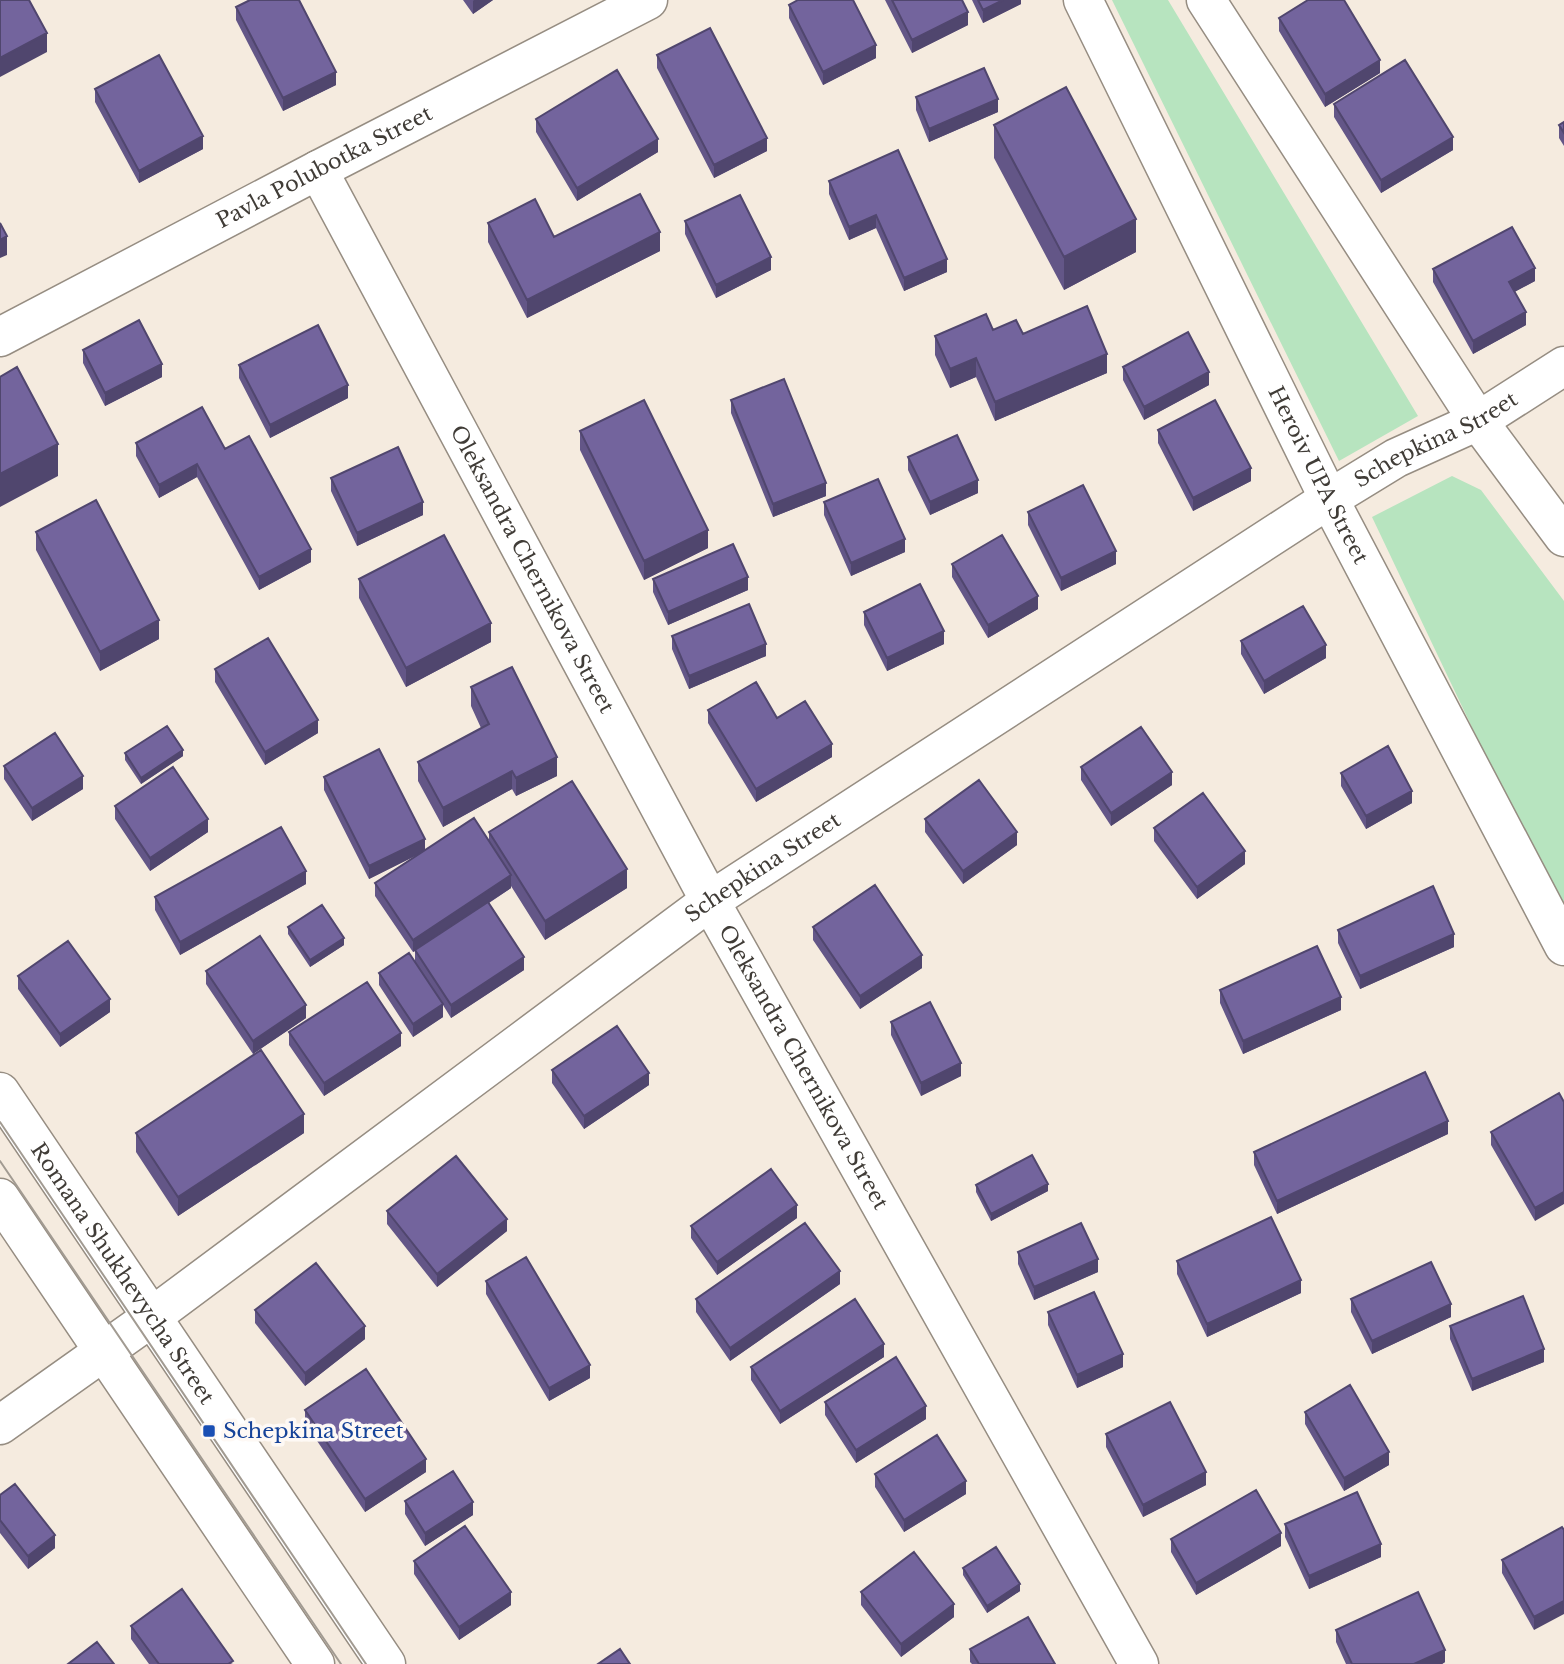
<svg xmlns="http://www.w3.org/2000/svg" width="1564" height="1664" viewBox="0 0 1564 1664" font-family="'Libre Baskerville',serif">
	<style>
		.green { fill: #b7e4bf }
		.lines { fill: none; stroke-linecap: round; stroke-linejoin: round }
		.minor-casing { stroke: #968d82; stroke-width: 41 }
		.minor { stroke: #fff; stroke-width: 38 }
		.tram { stroke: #a29b92; stroke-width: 2 }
		.wall { fill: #635687 }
		.shaded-wall { fill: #50466e }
		.building { fill: #73649d; stroke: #50466e; stroke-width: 2 }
		.transit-dot { fill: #1a4fb4; stroke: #fef9f5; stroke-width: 2.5 }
		.labels { text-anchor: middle; stroke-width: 7; stroke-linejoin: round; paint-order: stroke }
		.street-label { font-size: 21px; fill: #403c37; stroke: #fef9f5 }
		.transit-label { font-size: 21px; fill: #164399; stroke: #fef9f5; text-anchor: start }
	</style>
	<rect width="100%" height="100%" fill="#f5ebdf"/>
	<path class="green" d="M1112 0H1168L1418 416 1339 461Z
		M1452 476 1481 490 1564 601V921L1372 517Z"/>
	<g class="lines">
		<g class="minor-casing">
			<g id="minor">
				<path id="s1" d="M1083 0 1329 499 1564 946"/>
				<path d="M1206 0 1478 421 1564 537"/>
				<path id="s2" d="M318 170 710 901 1139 1664"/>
				<path id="s3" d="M0 337 318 170 648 0"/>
				<path id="s4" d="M0 1092 386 1664"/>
				<path d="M0 1198 315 1664"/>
				<path id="s5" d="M0 1425 138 1327 710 901 1329 499 1396 458 1478 421 1564 366"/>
			</g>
		</g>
		<use href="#minor" class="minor"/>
		<path class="tram" d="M0 1122 366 1664
			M0 1161 341 1664"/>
	</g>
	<path class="wall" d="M463 0H493L473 14Z
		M885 0H962L968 25 912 53Z
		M972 0H1021V4L983 23Z
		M789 5 876 58 823 85 789 18Z
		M236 7 336 85 283 111 236 20Z
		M1279 18 1380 73 1325 107 1279 31Z
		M657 55 767 151 714 178 657 68Z
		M95 89 203 149 139 183 95 102Z
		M916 97 998 112 929 142 916 110Z
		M1334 104 1453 150 1381 193 1334 117Z
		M536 119 658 152 577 201 536 132Z
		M1564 122V146L1559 138V125Z
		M994 125 1136 252 1064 290 994 158Z
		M898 150 947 272 904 291 876 228 849 240 829 194V181Z
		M685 221 771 270 716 298 685 234Z
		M488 223 554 237 660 251 527 318 488 242Z
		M1433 269 1535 281 1514 292 1526 325 1473 354 1433 282Z
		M993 330 1023 334 1107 373 995 421 976 377 950 388 935 355V336Z
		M83 350 162 377 105 406 83 363Z
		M239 365 348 398 270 438 239 378Z
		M1123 367 1209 385 1144 420 1123 380Z
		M731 400 826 496 773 517 731 413Z
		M1158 430 1251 481 1193 511 1158 443Z
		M580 431 708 548 644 580 580 450Z
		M136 443 225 449 311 562 259 590 197 477 159 498 136 456Z
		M908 457 978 493 930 515 908 470Z
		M331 478 423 515 357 546 331 491Z
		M824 502 905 552 851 576 824 515Z
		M1028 512 1116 564 1061 591 1028 525Z
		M36 532 159 639 100 671 36 550Z
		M952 564 1038 609 988 638 952 577Z
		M359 579 491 642 406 687 359 598Z
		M653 579 748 590 668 625 653 592Z
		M864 612 944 644 887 671 864 625Z
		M672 636 766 656 689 689 672 649Z
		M1241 641 1326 658 1264 694 1241 654Z
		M215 669 318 733 265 765 215 682Z
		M471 687 557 776 516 796 512 789 443 827 418 781V762L481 728 471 706Z
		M708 710 777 718 832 757 756 802 708 723Z
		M125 753 183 756 141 784 125 760Z
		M4 766 83 789 32 821 4 779Z
		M1081 767 1172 785 1111 826 1081 780Z
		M1341 773 1412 803 1366 829 1341 786Z
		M324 777 425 850 489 841V832L627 888 545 940 511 886V888L489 903 524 970 451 1018 443 1005V1017L413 1037 379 985V973L415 962V951L413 952 375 896V883L415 856 369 879 324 790Z
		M115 806 208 832 150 871 115 819Z
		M925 819 1017 845 963 884 925 832Z
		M1154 828 1245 864 1197 899 1154 841Z
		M306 884 180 955 155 910V897Z
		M288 927 344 945 310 967 288 934Z
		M813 927 922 968 860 1009 813 940Z
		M1338 930 1454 947 1360 989 1338 943Z
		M206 971 306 1018 253 1054 206 984Z
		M18 976 110 1012 60 1047 18 989Z
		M1220 990 1341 1010 1243 1054 1220 1003Z
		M891 1022 961 1076 921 1096 891 1035Z
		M289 1032 401 1046 324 1096 289 1045Z
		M552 1070 649 1085 584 1129 552 1083Z
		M1559 1093 1535 1221 1491 1145V1132Z
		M136 1133H304L178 1216 136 1152Z
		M1448 1134 1277 1214 1254 1165V1152Z
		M976 1185 1048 1191 991 1221 976 1192Z
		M387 1211 507 1231 437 1287 387 1224Z
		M797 1218 717 1275 691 1238V1226Z
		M1018 1252 1098 1272 1034 1300 1018 1264Z
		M1177 1261 1301 1293 1207 1337 1177 1274Z
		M486 1281 590 1378 549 1401 486 1294Z
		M840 1284 730 1361 696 1312V1299Z
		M1351 1299 1451 1317 1372 1354 1351 1312Z
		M255 1310 365 1339 305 1386 255 1323Z
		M1048 1312 1123 1367 1077 1388 1048 1325Z
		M1450 1326 1544 1362 1472 1391 1450 1339Z
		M884 1357 780 1424 751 1380V1367Z
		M825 1402 926 1419 856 1463 825 1415Z
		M305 1410 426 1472 365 1512 305 1423Z
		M1305 1412 1389 1465 1344 1491 1305 1424Z
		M1106 1434 1206 1485 1143 1517 1106 1447Z
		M875 1474 966 1494 904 1532 875 1487Z
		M0 1495 55 1548 28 1569 0 1533Z
		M405 1501 473 1515 425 1546 405 1514Z
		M1285 1524 1381 1557 1309 1589 1285 1537Z
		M1562 1527 1534 1630 1502 1573V1560Z
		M1171 1539 1281 1546 1196 1595 1171 1552Z
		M414 1561 511 1605 459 1640 414 1574Z
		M963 1568 1020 1591 987 1613 963 1575Z
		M861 1592 954 1617 901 1657 861 1605Z
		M131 1626 233 1664H149L131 1639Z
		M1336 1630 1445 1662 1442 1664H1346L1336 1642Z
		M970 1649 1055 1664H972L970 1662Z"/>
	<path class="shaded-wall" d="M474 0H493L473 14V1Z
		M1003 0H1021V4L983 23V10Z
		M968 12V25L912 53V40Z
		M47 33V52L0 77V58Z
		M876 45V58L823 85V72Z
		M1380 60V73L1325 107V94Z
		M336 72V85L283 111V98Z
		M998 99V112L929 142V129Z
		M203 136V149L139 183V171Z
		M1453 137V150L1381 193V180Z
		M767 138V151L714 178V165Z
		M658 139V152L577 201V188Z
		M876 215V228L849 240V227Z
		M1136 219V252L1064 290V257Z
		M660 232V251L527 318V300Z
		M7 236V255L0 258V240Z
		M771 257V270L716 298V285Z
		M947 259V272L904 291V278Z
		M1535 268V281L1509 295V282Z
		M1526 312V325L1473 354V341Z
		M1107 354V373L995 421V402Z
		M976 358V377L950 388V369Z
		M162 364V377L105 406V393Z
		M1209 372V385L1144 420V407Z
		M348 385V398L270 438V425Z
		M58 444V476L0 507V474Z
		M197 464V477L159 498V485Z
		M1251 468V481L1193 511V498Z
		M978 480V493L930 515V502Z
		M826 483V496L773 517V504Z
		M423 502V515L357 546V533Z
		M708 530V548L644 580V561Z
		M905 539V552L851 576V563Z
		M311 549V562L259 590V577Z
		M1116 551V564L1061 591V578Z
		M748 577V590L668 625V612Z
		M1038 596V609L988 638V625Z
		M159 620V639L100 671V652Z
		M491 623V642L406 687V668Z
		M944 631V644L887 671V658Z
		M766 644V656L689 689V676Z
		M1326 645V658L1264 694V681Z
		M318 720V733L265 765V752Z
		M832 744V757L756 802V789Z
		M183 750V756L141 784V778Z
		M557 757V776L516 796V778Z
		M512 771V789L443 827V808Z
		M1172 772V785L1111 826V813Z
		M83 776V789L32 821V808Z
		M1412 791V803L1366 829V816Z
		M208 819V832L150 871V858Z
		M1017 832V845L963 884V871Z
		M425 839V851L369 879V866Z
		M1245 851V864L1197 899V887Z
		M627 869V888L545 940V921Z
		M306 871V884L180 955V942Z
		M511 875V888L413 952V940Z
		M1454 934V947L1360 989V976Z
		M344 938V945L310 967V960Z
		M922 955V968L860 1009V996Z
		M524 957V970L451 1018V1005Z
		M1341 997V1010L1243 1054V1041Z
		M110 999V1012L60 1047V1034Z
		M443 1004V1017L413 1037V1024Z
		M306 1005V1018L253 1054V1041Z
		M401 1033V1046L324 1096V1083Z
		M961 1063V1076L921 1096V1083Z
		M649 1073V1085L584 1129V1116Z
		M304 1114V1133L178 1216V1197Z
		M1448 1121V1134L1277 1214V1201Z
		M1048 1184V1191L991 1221V1214Z
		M1564 1192V1204L1535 1221V1208Z
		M797 1205V1218L717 1275V1262Z
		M507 1219V1231L437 1287V1274Z
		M1098 1259V1272L1034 1300V1287Z
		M840 1271V1284L730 1361V1348Z
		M1301 1280V1293L1207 1337V1324Z
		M1451 1304V1317L1372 1354V1341Z
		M365 1326V1339L305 1386V1373Z
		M884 1344V1357L780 1424V1411Z
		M1544 1349V1362L1472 1391V1379Z
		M1123 1354V1367L1077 1388V1375Z
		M590 1365V1378L549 1401V1388Z
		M926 1406V1419L856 1463V1450Z
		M1389 1452V1465L1344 1491V1478Z
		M426 1459V1472L365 1512V1499Z
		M1206 1472V1485L1143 1517V1505Z
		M966 1481V1494L904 1532V1520Z
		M473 1502V1515L425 1546V1533Z
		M1281 1533V1546L1196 1595V1583Z
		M55 1535V1548L28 1569V1556Z
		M1381 1544V1557L1309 1589V1576Z
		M1020 1584V1591L987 1613V1606Z
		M511 1592V1605L459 1640V1627Z
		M1564 1601V1614L1534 1630V1617Z
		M954 1604V1617L901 1657V1644Z
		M1445 1650V1662L1442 1664H1414Z"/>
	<path class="building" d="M0 0H29L47 33 0 58Z
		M250 0H299L336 72 283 98 236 7Z
		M798 0H853L876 45 823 72 789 5Z
		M892 0H962L968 12 912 40Z
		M978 0H1003L983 10Z
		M1308 0H1344L1380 60 1325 94 1279 18Z
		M710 28 767 138 714 165 657 55Z
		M159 55 203 136 139 171 95 89Z
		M1405 60 1453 137 1381 180 1334 104Z
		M984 68 998 99 929 129 916 97Z
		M617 70 658 139 577 188 536 119Z
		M1066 87 1136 219 1064 257 994 125Z
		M1564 122V133L1559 125Z
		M898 150 947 259 904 278 876 215 849 227 829 181Z
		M640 194 660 232 527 300 488 223 535 199 554 237Z
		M740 195 771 257 716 285 685 221Z
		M0 223 7 236 0 240Z
		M1512 227 1535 268 1509 282 1526 312 1473 341 1433 269Z
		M1087 306 1107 354 995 402 976 358 950 369 935 336 986 314 993 330 1016 320 1023 334Z
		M139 320 162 364 105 393 83 350Z
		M318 325 348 385 270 425 239 365Z
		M1188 332 1209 372 1144 407 1123 367Z
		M17 367 58 444 0 474V377Z
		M784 379 826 483 773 504 731 400Z
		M644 400 708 530 644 561 580 431Z
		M1215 400 1251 468 1193 498 1158 430Z
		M202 407 225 449 249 436 311 549 259 577 197 464 159 485 136 443Z
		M957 435 978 480 930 502 908 457Z
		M398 447 423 502 357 533 331 478Z
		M878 479 905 539 851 563 824 502Z
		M1083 485 1116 551 1061 578 1028 512Z
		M96 500 159 620 100 652 36 532Z
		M444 535 491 623 406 668 359 579Z
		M1002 535 1038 596 988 625 952 564Z
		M733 544 748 577 668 612 653 579Z
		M920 584 944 631 887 658 864 612Z
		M749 604 766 644 689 676 672 636Z
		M1303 606 1326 645 1264 681 1241 641Z
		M268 638 318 720 265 752 215 669Z
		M512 667 557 757 516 778 512 771 443 808 418 762 489 724 471 687Z
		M756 682 777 718 805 701 832 744 756 789 708 710Z
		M167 726 183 750 141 778 125 753Z
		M1141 727 1172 772 1111 813 1081 767Z
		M55 733 83 776 32 808 4 766Z
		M1388 746 1412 791 1366 816 1341 773Z
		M379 749 425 839 369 866 324 777Z
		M173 767 208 819 150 858 115 806Z
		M979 780 1017 832 963 871 925 819Z
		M572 781 627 869 545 921 489 832Z
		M1203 793 1245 851 1197 887 1154 828Z
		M474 818 511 875 413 940 375 883Z
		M281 827 306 871 180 942 155 897Z
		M875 885 922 955 860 996 813 927Z
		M1433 886 1454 934 1360 976 1338 930Z
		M488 902 524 957 451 1005 415 950Z
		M322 905 344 938 310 960 288 927Z
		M260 936 306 1005 253 1041 206 971Z
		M68 941 110 999 60 1034 18 976Z
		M1317 946 1341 997 1243 1041 1220 990Z
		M409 953 443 1004 413 1024 379 973Z
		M367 982 401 1033 324 1083 289 1032Z
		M930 1002 961 1063 921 1083 891 1022Z
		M617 1026 649 1073 584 1116 552 1070Z
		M261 1050 304 1114 178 1197 136 1133Z
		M1425 1072 1448 1121 1277 1201 1254 1152Z
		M1559 1093 1564 1102V1192L1535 1208 1491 1132Z
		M1032 1155 1048 1184 991 1214 976 1185Z
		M456 1156 507 1219 437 1274 387 1211Z
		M771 1169 797 1205 717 1262 691 1226Z
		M1271 1217 1301 1280 1207 1324 1177 1261Z
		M805 1223 840 1271 730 1348 696 1299Z
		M1081 1223 1098 1259 1034 1287 1018 1252Z
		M526 1257 590 1365 549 1388 486 1281Z
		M1431 1262 1451 1304 1372 1341 1351 1299Z
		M316 1263 365 1326 305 1373 255 1310Z
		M1094 1292 1123 1354 1077 1375 1048 1312Z
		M1523 1296 1544 1349 1472 1379 1450 1326Z
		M855 1299 884 1344 780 1411 751 1367Z
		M896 1357 926 1406 856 1450 825 1402Z
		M366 1369 426 1459 365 1499 305 1410Z
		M1350 1385 1389 1452 1344 1478 1305 1412Z
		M1170 1402 1206 1472 1143 1505 1106 1434Z
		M937 1435 966 1481 904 1520 875 1474Z
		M453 1471 473 1502 425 1533 405 1501Z
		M15 1484 55 1535 28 1556 0 1520V1495Z
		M1256 1490 1281 1533 1196 1583 1171 1539Z
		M1357 1492 1381 1544 1309 1576 1285 1524Z
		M465 1526 511 1592 459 1627 414 1561Z
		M1562 1527 1564 1530V1601L1534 1617 1502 1560Z
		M996 1547 1020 1584 987 1606 963 1568Z
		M914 1552 954 1604 901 1644 861 1592Z
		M182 1589 233 1661 228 1664H159L131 1626Z
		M1418 1592 1445 1650 1414 1664H1352L1336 1630Z
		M1028 1617 1055 1664H979L970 1649Z
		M97 1642 114 1664H68Z
		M620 1649 630 1664H598Z"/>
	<rect class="transit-dot" x="202" y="1424" width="14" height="14" rx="3.5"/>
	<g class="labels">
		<g class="street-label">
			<text dy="7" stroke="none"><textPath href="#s3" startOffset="366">Pavla Polubotka Street</textPath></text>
			<text dy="7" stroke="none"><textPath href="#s5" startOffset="1743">Schepkina Street</textPath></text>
			<text dy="7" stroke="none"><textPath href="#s1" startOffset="530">Heroiv UPA Street</textPath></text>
			<text dy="7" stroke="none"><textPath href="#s2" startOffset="453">Oleksandra Chernikova Street</textPath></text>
			<text dy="7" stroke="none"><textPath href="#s5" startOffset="945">Schepkina Street</textPath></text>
			<text dy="7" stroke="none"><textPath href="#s2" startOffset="1020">Oleksandra Chernikova Street</textPath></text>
			<text dy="7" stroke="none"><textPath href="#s4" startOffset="219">Romana Shukhevycha Street</textPath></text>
		</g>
		<g class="transit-label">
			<text x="223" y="1438">Schepkina Street</text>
		</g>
	</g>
</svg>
